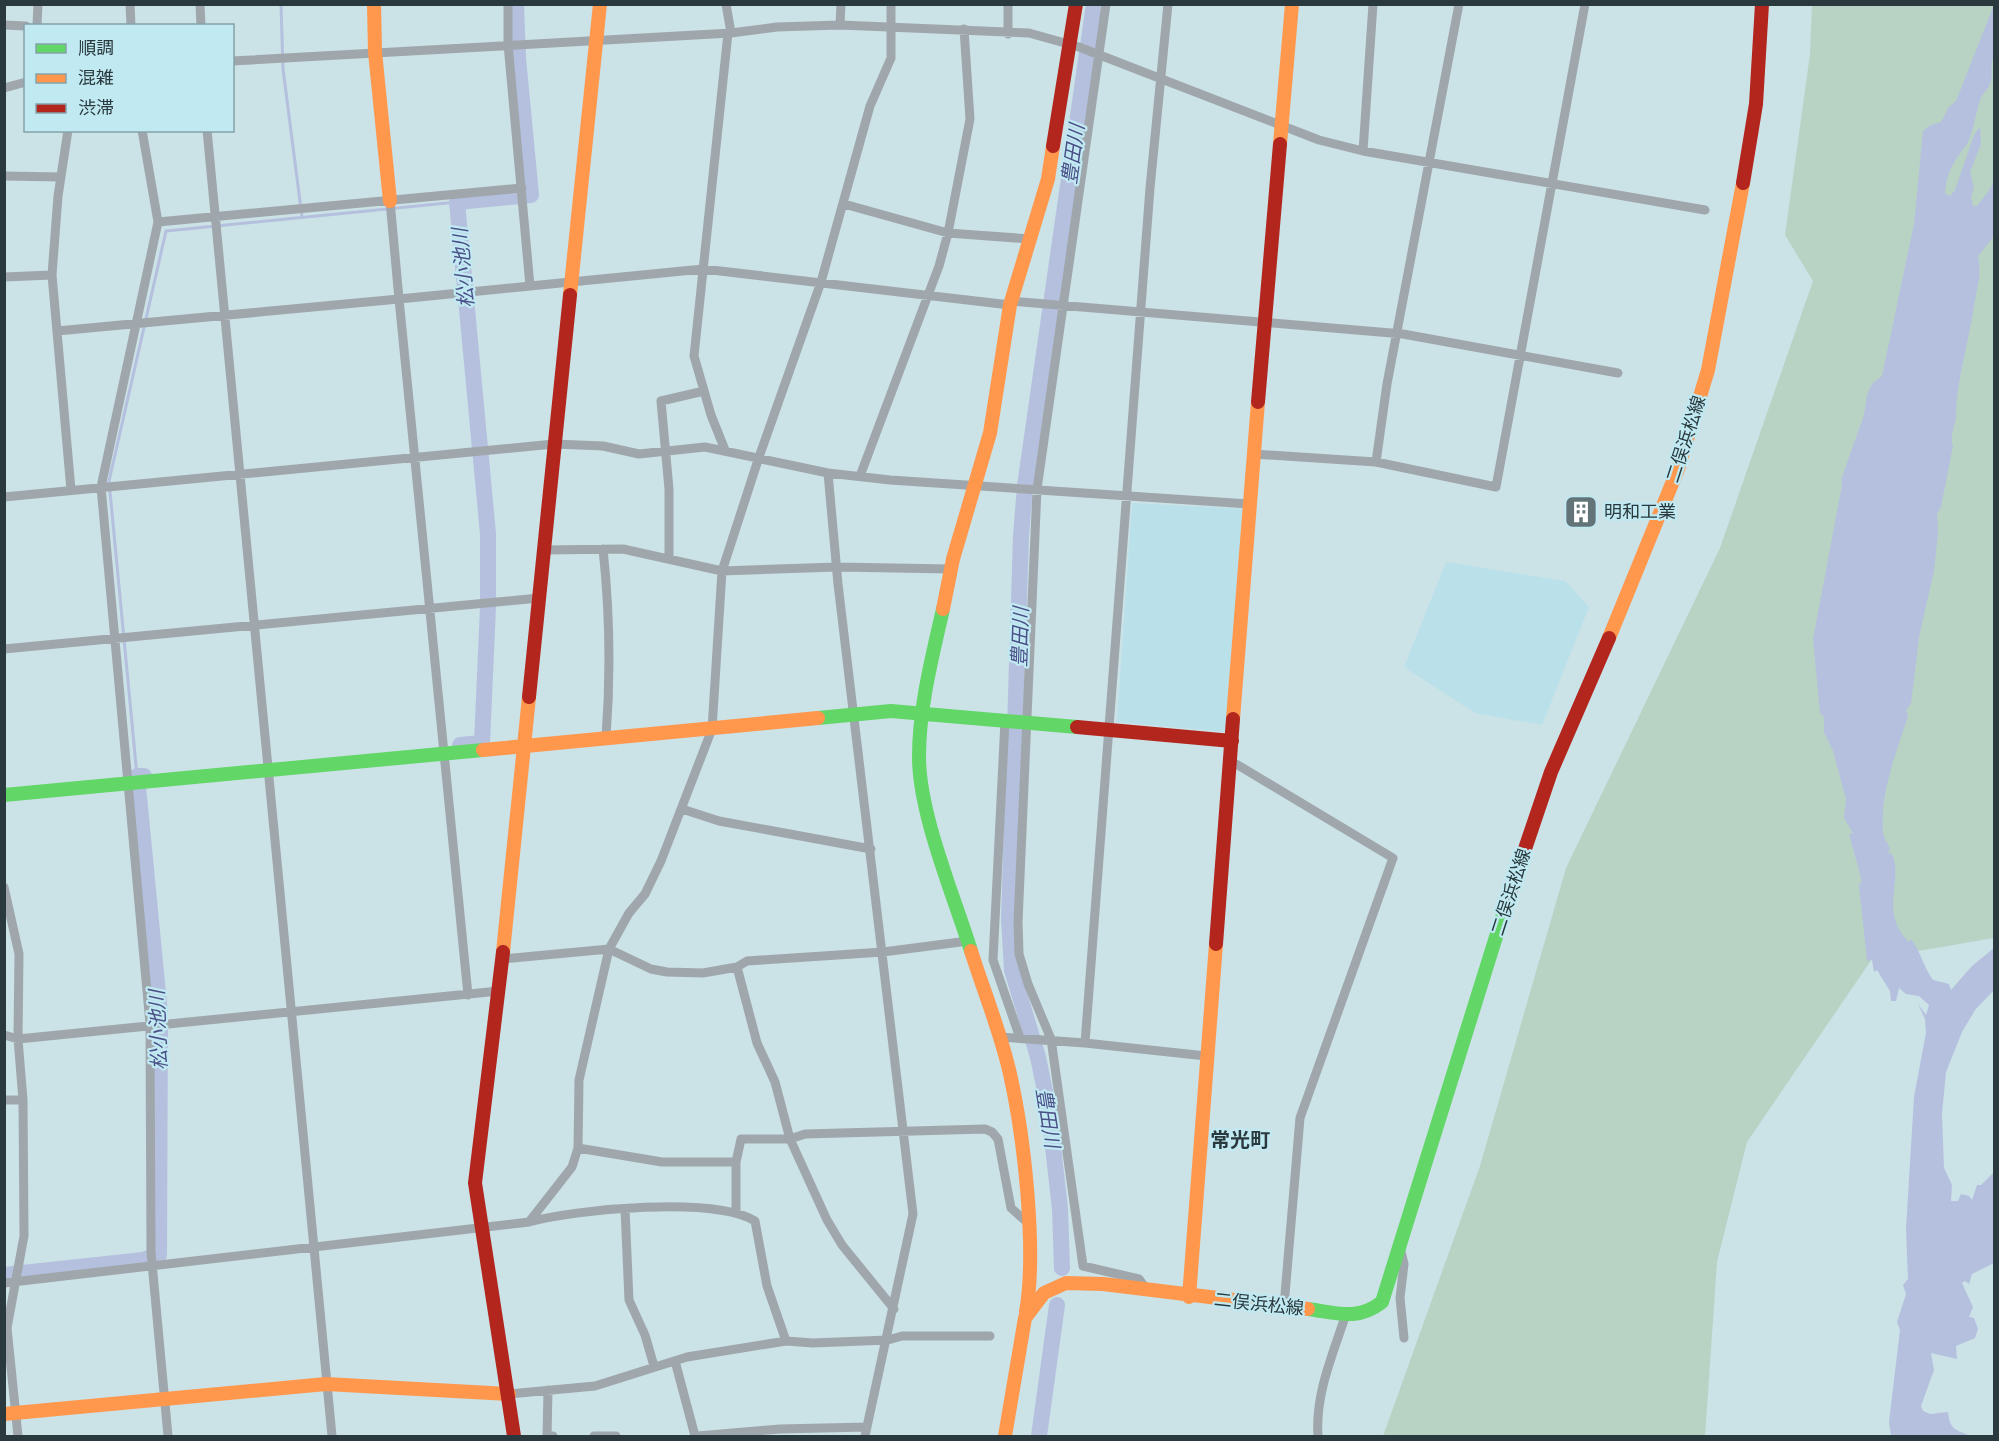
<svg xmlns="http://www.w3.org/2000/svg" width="1999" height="1441" viewBox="0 0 1999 1441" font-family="Commissioner,'Noto Sans JP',sans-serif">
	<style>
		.built { fill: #bae1ea }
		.green { fill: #b8d3c4 }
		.water { fill: #b5c0df }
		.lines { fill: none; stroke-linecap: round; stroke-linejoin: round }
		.stream { stroke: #b5c0df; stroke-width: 3 }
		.river { stroke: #b5c0df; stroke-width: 16 }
		.street { stroke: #a0a7ac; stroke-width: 9 }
		.fast { stroke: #63d668; stroke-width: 14 }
		.slow { stroke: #ff974d; stroke-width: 14 }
		.jam { stroke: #b3261e; stroke-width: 14 }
		.labels { text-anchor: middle; stroke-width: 4.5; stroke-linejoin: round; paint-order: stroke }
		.street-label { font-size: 18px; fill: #29393d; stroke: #c0e9f2 }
		.poi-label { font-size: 18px; fill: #29393d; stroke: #c0e9f2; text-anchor: start }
		.water-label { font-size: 20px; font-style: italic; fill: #4b5088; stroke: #c0e9f2 }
		.neighbourhood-label { font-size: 20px; font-weight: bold; fill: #29393d; stroke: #c0e9f2 }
	</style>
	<rect width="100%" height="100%" fill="#cbe2e7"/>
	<path class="built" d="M1132 503 1244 509 1227 732 1117 722Z
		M1446 562 1565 581 1589 607 1542 725 1475 713 1404 667Z"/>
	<path class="green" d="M1812 5H1994V938L1872 959 1747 1142 1717 1262 1705 1436H1383L1480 1166 1566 868 1720 548 1813 281 1785 235 1810 54Z"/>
	<path class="water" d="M1994 5V57C1989 65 1994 75 1990 84 1987 91 1980 96 1979 104 1976 113 1972 137 1967 144 1955 160 1947 170 1945 193L1950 196 1955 190 1974 135 1980 127 1981 144 1970 172 1974 187 1971 197 1973 206H1977L1991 188 1994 178V236L1978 256C1982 277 1977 286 1974 306 1969 342 1957 377 1956 414 1956 426 1949 434 1953 446L1941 507 1937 514 1938 533 1934 571 1919 637 1911 704 1906 710 1908 716C1896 754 1880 792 1883 832 1883 837 1888 843 1890 849L1888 853 1892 854C1904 880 1878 912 1909 942L1911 939C1920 950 1924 968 1933 980L1949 984 1951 990 1972 966 1994 948V990L1975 1010 1962 1032 1946 1072 1942 1114 1944 1168 1952 1185 1951 1201H1958L1961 1194 1969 1196 1972 1200 1977 1185H1981L1994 1172V1263L1972 1274 1969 1284 1965 1281 1962 1283 1973 1307 1969 1317 1974 1318 1978 1329 1975 1338 1956 1346 1957 1359 1931 1353 1934 1370 1921 1406 1923 1411 1930 1414 1948 1412C1950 1431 1956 1429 1970 1436H1891L1889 1422 1900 1330 1897 1322 1906 1294 1903 1285 1908 1279 1906 1229 1914 1097 1926 1033 1925 1019 1918 1004 1926 1015 1929 1005 1919 996 1906 994 1899 988 1896 1001H1891L1890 991 1877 970 1874 972 1872 960 1867 961 1859 885 1862 881 1849 834 1853 833 1844 818 1846 799 1833 751 1824 732V717L1820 713 1813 639 1842 485 1841 480 1864 415 1867 395 1872 384 1882 376 1914 224 1923 131 1931 125 1941 122 1949 107 1956 101Z"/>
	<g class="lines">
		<path class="stream" d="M281 4 283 69 302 217
			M137 776 109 481 166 231 457 202"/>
		<path class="river" d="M488 598V534L457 202 531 195 518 58 516 4
			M460 745 482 743 488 607
			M1062 1268 1060 1209 1049 1111 1038 1057 1012 970 1009 919 1021 536 1025 486 1094 4
			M4 1275 143 1260 159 1255 160 1014 137 776H144
			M1039 1436 1057 1305"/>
		<path class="street" d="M130 4 131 26
			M200 4 201 26
			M508 4V44L530 286 703 269 1010 305
			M726 4 731 33
			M1008 4V34
			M1106 4 1037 489 1018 922 1019 954 1028 984 1051 1039 1083 1266 1139 1279 1147 1290
			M1168 4 1150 188 1085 1043 1206 1056
			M4 25 26 26
			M37 25 38 4
			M840 25 841 4
			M232 61 731 33 777 27 840 25 1029 33 1079 47 1319 140 1363 151 1705 210
			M4 88 26 82
			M142 130 158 222 101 487 150 1024 151 1252 168 1436
			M207 130 332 1436
			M1363 151 1373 4
			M4 176 61 177
			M390 201 399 299 530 286
			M844 204 948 233 1030 239
			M158 222 522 188
			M52 275 58 196 68 130
			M4 277 52 275 71 490
			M1011 301 1403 334 1618 373
			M57 331 399 299 468 995
			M725 450 711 415 694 356 728 33
			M1253 454 1376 462 1496 487 1585 4
			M1376 462 1387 384 1459 4
			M828 473 838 584 913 1214 865 1436
			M860 476 939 266 948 233 970 119 964 29
			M4 497 554 444 603 446 639 454 705 447 828 473 890 480 1249 504
			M603 549C610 614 611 672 606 737
			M544 550 623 549 722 571 837 567 951 569
			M669 558V489L661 401 704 391
			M4 649 539 598
			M1005 721 993 960 1020 1038
			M1231 761 1393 858 1300 1118 1284 1306
			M682 809 719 821 871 849
			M4 887 19 954 18 1039 23 1100 24 1236 7 1328 18 1436
			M502 959 609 949 651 969 667 972 703 973 737 967 757 1043 775 1082 790 1139H741L736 1162V1212
			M737 967 747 961 883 952 968 941
			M4 1035 18 1039 499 991
			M1000 1037 1085 1043
			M4 1100H23
			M578 1148 662 1162H736
			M625 1209 629 1300 645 1335 654 1366
			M529 1222C577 1209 714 1196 755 1221L767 1286 786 1341
			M1400 1247 1404 1264 1400 1298 1404 1338
			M4 1283 529 1222 572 1167 578 1148 579 1080 609 949 629 913 645 894 661 861 712 729 722 571 759 457 821 282 870 106 891 58V4
			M894 1309 842 1245 827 1220 790 1139 805 1134 985 1129 992 1132 998 1139 1011 1208 1028 1223
			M675 1361 695 1436
			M548 1390 547 1436H553
			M509 1394 595 1386 687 1357 786 1341 813 1343 888 1340 902 1336H990
			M594 1436H616
			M698 1436 780 1429 867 1427
			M1318 1436C1315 1394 1333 1354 1346 1314"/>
		<path class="fast" d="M943 609C932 658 919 707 919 757 919 814 954 896 971 951
			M818 718 891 711 1077 727
			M4 795 483 750
			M1308 1309C1337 1313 1358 1321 1382 1302L1505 908"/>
		<path class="slow" d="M374 4 375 52 390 201
			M1280 144 1292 4
			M570 295 600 4
			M943 609 953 559 990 433 1010 305 1048 179 1053 146
			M1609 638 1678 469 1708 370 1743 183
			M1233 719 1258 402
			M483 750 818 718
			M971 951C984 992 1001 1033 1010 1074 1024 1136 1037 1250 1026 1312
			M503 952 529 697
			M1189 1297 1216 944
			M4 1414 326 1384 509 1394
			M1005 1436 1025 1318 1044 1293 1066 1283 1103 1284 1308 1309"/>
		<path class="jam" d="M1053 146 1076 4
			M1743 183 1756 104 1762 4
			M1258 402 1280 144
			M529 697 570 295
			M1077 727 1232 741
			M1505 908 1551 772 1609 638
			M1216 944 1233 719
			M503 952 475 1183 514 1436"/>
	</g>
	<defs>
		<g id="building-square" transform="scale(1.725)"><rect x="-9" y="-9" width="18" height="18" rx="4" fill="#627478" stroke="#c0e9f2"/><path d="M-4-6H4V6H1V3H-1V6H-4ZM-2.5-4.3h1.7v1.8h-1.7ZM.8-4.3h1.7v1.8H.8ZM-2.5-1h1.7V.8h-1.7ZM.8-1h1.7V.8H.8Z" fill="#fff"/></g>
	</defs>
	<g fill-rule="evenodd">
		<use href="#building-square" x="1581" y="512"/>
	</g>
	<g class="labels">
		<g class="street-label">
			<text transform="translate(1686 439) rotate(-72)" y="6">二俣浜松線</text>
			<text transform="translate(1511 892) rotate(-72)" y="6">二俣浜松線</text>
			<text transform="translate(1259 1304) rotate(6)" y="6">二俣浜松線</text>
		</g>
		<g class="poi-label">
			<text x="1604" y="518">明和工業</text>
		</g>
		<g class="water-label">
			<text transform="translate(1073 154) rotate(-82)" y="7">豊田川</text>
			<text transform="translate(463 268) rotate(-95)" y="7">松小池川</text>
			<text transform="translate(1020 637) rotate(-88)" y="7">豊田川</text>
			<text transform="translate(158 1030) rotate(-92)" y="7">松小池川</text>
			<text transform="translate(1048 1118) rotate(81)" y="7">豊田川</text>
		</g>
		<g class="neighbourhood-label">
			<text x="1240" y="1147">常光町</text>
		</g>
	</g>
	<rect width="1999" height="1441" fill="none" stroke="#29393d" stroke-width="12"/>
	<rect x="24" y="24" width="210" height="108" fill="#c0e9f2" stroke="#84a3aa" stroke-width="1.5"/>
	<rect x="36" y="44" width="30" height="9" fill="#63d668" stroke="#84a3aa" stroke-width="1.5"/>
	<text x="78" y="54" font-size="18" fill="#29393d">順調</text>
	<rect x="36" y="74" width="30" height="9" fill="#ff974d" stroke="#84a3aa" stroke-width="1.5"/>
	<text x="78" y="84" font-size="18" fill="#29393d">混雑</text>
	<rect x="36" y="104" width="30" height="9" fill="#b3261e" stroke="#84a3aa" stroke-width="1.5"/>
	<text x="78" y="114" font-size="18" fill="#29393d">渋滞</text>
</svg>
